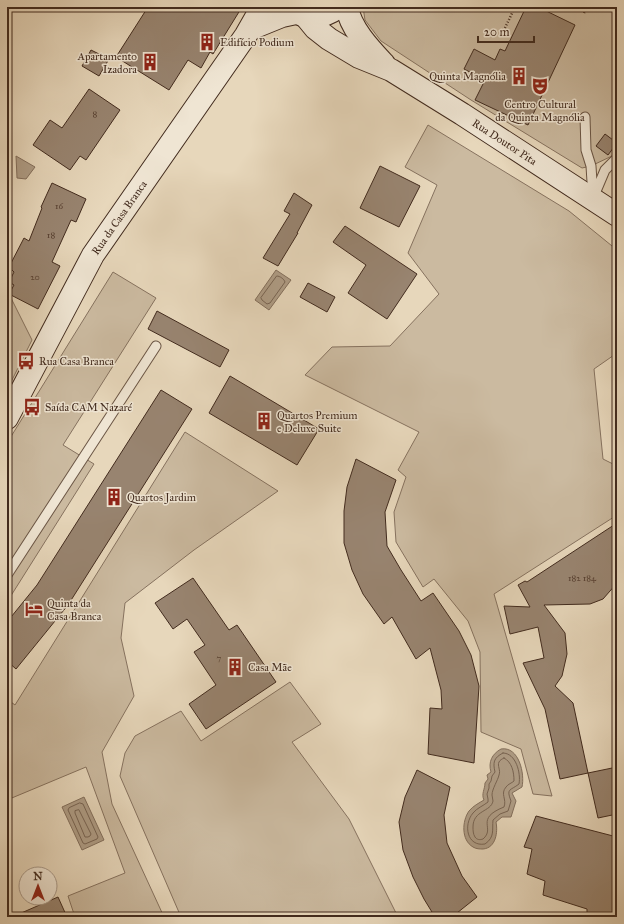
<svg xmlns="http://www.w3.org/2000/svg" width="624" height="924" viewBox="0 0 624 924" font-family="'IM FELL Great Primer',serif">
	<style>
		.green { fill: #cbbaa0; stroke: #86725f }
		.water { fill: #af9d86; stroke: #836f5c }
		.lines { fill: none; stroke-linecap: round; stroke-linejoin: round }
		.shore { stroke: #786452; stroke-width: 1 }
		.building { fill: #988470; stroke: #422b1e }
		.lane-casing { stroke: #6b5645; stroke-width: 11 }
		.secondary-casing { stroke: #422b1e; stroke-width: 24 }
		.path { stroke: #422b1e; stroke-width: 2.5; stroke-dasharray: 1 2; stroke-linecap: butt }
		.lane { stroke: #efe5d3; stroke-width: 9 }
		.secondary { stroke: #efe5d3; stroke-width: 22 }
		.labels { text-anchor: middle; stroke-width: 3; stroke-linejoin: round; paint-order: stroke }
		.number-label { font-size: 9px; fill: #584132 }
		.poi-label { font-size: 11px; fill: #422b1e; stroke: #efe5d3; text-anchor: start }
		.street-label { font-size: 11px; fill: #422b1e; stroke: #efe5d3 }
	</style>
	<rect width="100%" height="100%" fill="#e7d7bb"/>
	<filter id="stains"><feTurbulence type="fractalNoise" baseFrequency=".005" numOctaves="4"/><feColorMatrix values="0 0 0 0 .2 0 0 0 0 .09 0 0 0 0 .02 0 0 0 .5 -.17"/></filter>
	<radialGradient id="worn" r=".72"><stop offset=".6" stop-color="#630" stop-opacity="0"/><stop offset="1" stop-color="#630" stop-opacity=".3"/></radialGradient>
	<path class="green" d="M363 7H617V149L612 156 591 166 582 168 471 100 381 41 365 20Z
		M428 125 569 211 617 250V353L594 369 603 459 617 466V515L494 594 552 796 533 794 521 749 481 732 480 652 468 621 434 579 423 587 396 542 394 512 406 477 398 470 419 432 305 375 332 347 390 346 439 294 408 253 437 185 405 167Z
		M113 272 156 298 63 445 94 464 7 602V443Z
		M8 292 32 340 7 390V293Z
		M185 432 278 491 194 550 125 603 121 638 134 696 102 752 112 804 164 917H75L68 896 125 873 86 767 7 800V699L15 705Z
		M290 682 321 724 292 742 349 819 398 917H181L120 776 125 753 135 736 181 711 201 741Z"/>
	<path class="water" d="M16 156 35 167 26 179 17 178Z
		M276 270 291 280 269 310 255 300Z
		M617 618V651C611 640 611 629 617 618Z
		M501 749C519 746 525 774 522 787L512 793 516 801 511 817H502L496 822C498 832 496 848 483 849 480 849 476 849 473 847 461 840 462 821 469 811 473 806 479 803 484 800 481 794 485 789 485 783L488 779 487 775 491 772C488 762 492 754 501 749Z
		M84 797 104 840 82 850 62 807Z"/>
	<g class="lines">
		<path class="shore" d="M277 276C280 276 284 279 285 282L270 303 267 304 262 300 261 298Z
			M503 753C516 753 521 773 519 784 510 791 506 788 511 801L508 811 500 814 493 820C492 830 495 837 485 844 467 847 463 825 473 813 477 808 483 806 488 802V799L487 794 489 788V784L491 781 492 776 495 772C493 763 493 758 503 753Z
			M504 758C512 762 514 772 514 781 512 783 508 784 506 787 500 794 507 799 504 807 474 819 496 828 483 839 480 840 477 840 475 837 473 834 473 830 473 827 473 810 491 812 493 801 493 799 492 797 492 795 492 789 498 780 499 775 501 770 497 766 499 762 500 760 502 759 504 758Z
			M80 803 83 804 98 837 97 839 85 844 83 843 68 810 69 808Z
			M79 810 91 834 90 836 88 837H85L75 813V811Z"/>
	</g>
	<path class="building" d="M148 7H242L213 54 210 52 201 68 188 60 169 90 116 57Z
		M526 7H538L575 25 528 125 475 100 485 80 464 69 474 49 495 60 500 49 505 51Z
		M91 50 109 59 99 76 82 66Z
		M89 89 120 110 86 160 80 156 70 170 33 145 50 120 62 128Z
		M605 134 617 143 608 155 596 146Z
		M380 166 420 186 399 227 360 208Z
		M52 183 86 199 76 222 71 220 52 262 60 266 38 309 9 294 14 285 9 282 14 272 9 267 24 238 29 241 42 208 41 207Z
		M294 193 312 205 297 233H298L278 266 263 258 290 214 284 211Z
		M345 226 417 274 387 319 348 293 366 265 333 242Z
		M308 283 335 297 327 312 300 297Z
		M157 311 229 350 220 367 148 329Z
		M230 376 319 429 297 465 209 413Z
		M161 390 192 409 68 605 16 669 7 661V622L37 585Z
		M356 459 396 480 385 512 387 546 401 570 421 601 433 593 459 631 471 655 479 686 474 763 428 754 430 708 442 709 441 690 430 648 416 659 392 617 384 624 363 594 352 570 344 543V511L347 487Z
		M617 523V583L603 599 590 604 544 605 565 633 567 654 562 676 555 686 573 703 588 773 560 779 545 709 523 663 544 658 538 627 510 634 504 606 530 607 518 585 525 581 527 582Z
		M193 578 229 630 237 625 276 682 206 729 189 704 216 685 194 652 205 645 187 619 173 629 155 603Z
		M617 767V814L598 818 588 773Z
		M417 770 450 787 444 815 447 843 462 876 477 897 452 917H435L424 899 413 877 403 850 399 822 405 797Z
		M536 816 617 837V917H587V909L543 895 545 881 527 874 532 849 524 847Z
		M58 897 67 917H12Z"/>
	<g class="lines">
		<g class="lane-casing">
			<path id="lane" d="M585 117 586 150 591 166 593 198
				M594 196 605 170 617 158
				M7 575 156 346"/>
		</g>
		<g class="secondary-casing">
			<g id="secondary">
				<path d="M288 7C307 21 320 20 339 7"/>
				<path d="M347 7C350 28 370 49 384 64"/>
				<path id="s1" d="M306 17 315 28 329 39 359 57 391 70 462 114 617 215"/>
				<path d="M250 29 282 16 296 13"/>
				<path id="s2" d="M7 418 93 255 246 35 262 7"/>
			</g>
		</g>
		<path class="path" d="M584 13 587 7
			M505 28 515 7
			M615 60 617 59"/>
		<use href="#lane" class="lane"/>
		<use href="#secondary" class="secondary"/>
	</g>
	<defs>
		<g id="building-bare" transform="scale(1.38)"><path d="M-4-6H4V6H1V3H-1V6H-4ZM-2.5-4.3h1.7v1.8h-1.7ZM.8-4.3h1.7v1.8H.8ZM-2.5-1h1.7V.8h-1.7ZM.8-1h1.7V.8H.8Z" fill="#8f2418" stroke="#efe5d3" stroke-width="2.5" paint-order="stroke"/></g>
		<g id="theatre-bare" transform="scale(1.38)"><path d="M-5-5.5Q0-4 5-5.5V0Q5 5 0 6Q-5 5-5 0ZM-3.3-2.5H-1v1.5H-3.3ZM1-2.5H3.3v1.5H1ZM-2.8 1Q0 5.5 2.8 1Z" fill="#8f2418" stroke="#efe5d3" stroke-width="2.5" paint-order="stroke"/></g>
		<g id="bus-bare" transform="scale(1.38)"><path d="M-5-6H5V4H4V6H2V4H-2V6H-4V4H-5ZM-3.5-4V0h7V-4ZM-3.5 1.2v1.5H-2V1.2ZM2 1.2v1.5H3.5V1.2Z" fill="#8f2418" stroke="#efe5d3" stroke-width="2.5" paint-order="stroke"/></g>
		<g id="hotel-bare" transform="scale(1.38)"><path d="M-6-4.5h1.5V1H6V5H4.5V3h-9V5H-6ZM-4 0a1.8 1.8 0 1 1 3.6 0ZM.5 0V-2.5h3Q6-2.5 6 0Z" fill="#8f2418" stroke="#efe5d3" stroke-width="2.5" paint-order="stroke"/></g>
	</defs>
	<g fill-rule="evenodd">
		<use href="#building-bare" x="207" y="42"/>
		<use href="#building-bare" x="150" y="62"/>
		<use href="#building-bare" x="519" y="76"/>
		<use href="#theatre-bare" x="540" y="86"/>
		<use href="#bus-bare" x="26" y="361"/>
		<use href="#bus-bare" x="32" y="407"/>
		<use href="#building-bare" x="264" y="421"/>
		<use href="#building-bare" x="114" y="497"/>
		<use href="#hotel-bare" x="34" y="609"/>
		<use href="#building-bare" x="235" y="667"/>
	</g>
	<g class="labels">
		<g class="number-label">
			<text x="95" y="117">8</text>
			<text x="59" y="209">16</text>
			<text x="51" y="238">18</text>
			<text x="35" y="280">20</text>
			<text x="582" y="581">182 184</text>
			<text x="219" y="661">7</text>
		</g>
		<g class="poi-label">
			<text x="220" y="46">Edifício Podium</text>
			<text x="137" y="60" text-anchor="end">Apartamento<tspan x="137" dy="13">Izadora</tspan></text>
			<text x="506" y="80" text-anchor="end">Quinta Magnólia</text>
			<text x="540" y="108" text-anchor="middle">Centro Cultural<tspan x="540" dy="13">da Quinta Magnólia</tspan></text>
			<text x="39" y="365">Rua Casa Branca</text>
			<text x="45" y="411">Saída CAM Nazaré</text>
			<text x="277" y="419">Quartos Premium<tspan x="277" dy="13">e Deluxe Suite</tspan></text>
			<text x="127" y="501">Quartos Jardim</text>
			<text x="47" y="607">Quinta da<tspan x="47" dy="13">Casa Branca</tspan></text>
			<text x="248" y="671">Casa Mãe</text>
		</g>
		<g class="street-label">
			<text dy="4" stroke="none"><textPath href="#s1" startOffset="236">Rua Doutor Pita</textPath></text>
			<text dy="4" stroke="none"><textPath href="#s2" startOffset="230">Rua da Casa Branca</textPath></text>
		</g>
	</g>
	<rect width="624" height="924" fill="none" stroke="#e7d7bb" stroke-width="24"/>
	<rect x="8" y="8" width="608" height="908" fill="none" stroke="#422b1e" stroke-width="2"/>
	<rect x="12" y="12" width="600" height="900" fill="none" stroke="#422b1e"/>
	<g transform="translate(38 886)"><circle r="19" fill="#efe5d3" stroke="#aa9b8b"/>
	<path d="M0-3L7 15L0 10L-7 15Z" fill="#8f2418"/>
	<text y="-6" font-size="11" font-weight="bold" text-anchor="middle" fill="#422b1e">N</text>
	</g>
	<path d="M478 36v6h56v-6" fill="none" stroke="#422b1e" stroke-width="2"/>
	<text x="484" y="36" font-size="12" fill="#422b1e" stroke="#efe5d3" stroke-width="3" paint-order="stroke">20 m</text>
	<rect width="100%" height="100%" filter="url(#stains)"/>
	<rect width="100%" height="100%" fill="url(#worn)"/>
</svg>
